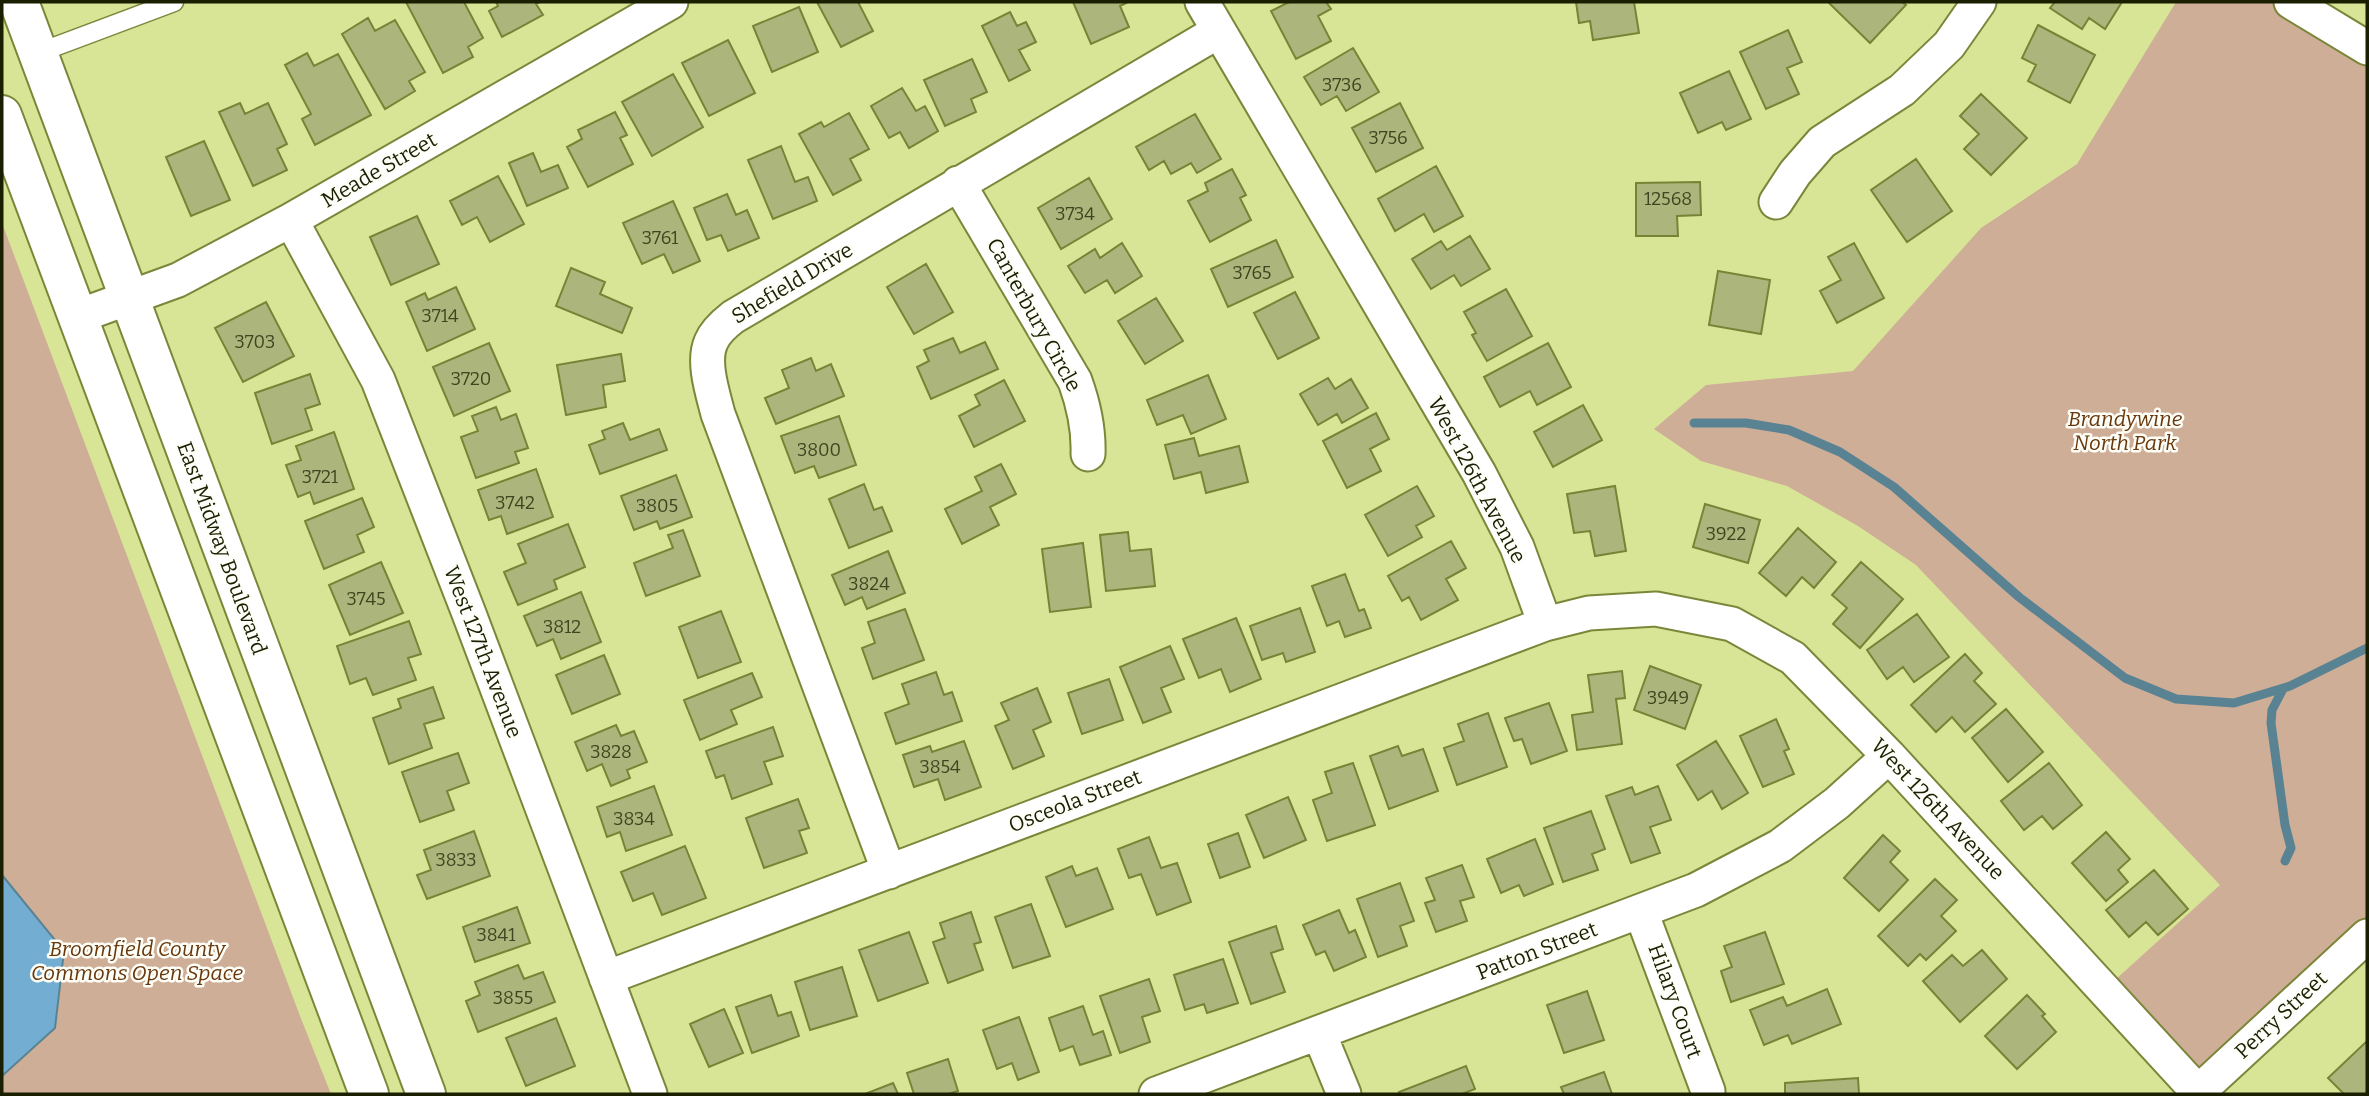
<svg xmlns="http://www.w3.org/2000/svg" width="2369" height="1096" viewBox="0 0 2369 1096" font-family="Bitter,serif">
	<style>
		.green { fill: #cfae97 }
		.water { fill: #73aed2; stroke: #598393; stroke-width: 2 }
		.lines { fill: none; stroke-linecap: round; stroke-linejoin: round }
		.stream { stroke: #598393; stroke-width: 9 }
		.building { fill: #acb67c; stroke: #798336; stroke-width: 2 }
		.service-casing { stroke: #7b8639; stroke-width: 21 }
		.minor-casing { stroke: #7b8639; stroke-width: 37 }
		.secondary-casing { stroke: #7b8639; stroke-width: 42 }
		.service { stroke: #fff; stroke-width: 18 }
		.minor { stroke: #fff; stroke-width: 33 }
		.secondary { stroke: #fff; stroke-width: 38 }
		.labels { text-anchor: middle; stroke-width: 5; stroke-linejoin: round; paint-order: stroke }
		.number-label { font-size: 18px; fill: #3f4520 }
		.street-label { font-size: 21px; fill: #1b1f01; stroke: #fdfef7 }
		.park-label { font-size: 21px; font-style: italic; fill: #68370c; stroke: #fdfef7 }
	</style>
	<rect width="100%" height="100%" fill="#d8e597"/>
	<path class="green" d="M2176 2H2291L2367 48V936L2198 1092 2105 989 2220 885 1916 565 1858 526 1787 486 1701 461 1654 429 1706 385 1853 371 1981 228 2077 164Z
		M2 223 300 1016 331 1094H2Z"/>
	<path class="water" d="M2 875 64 951 55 1028 2 1076Z"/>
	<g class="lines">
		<path class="stream" d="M1694 423H1746L1789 430 1840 452 1894 487 2019 597 2125 678 2176 699 2234 703 2290 686 2367 648
			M2283 689 2272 710 2271 723 2285 825 2291 848 2285 861"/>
	</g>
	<path class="building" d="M406 2H464L483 38 468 47 473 57 443 73Z
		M496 2H540L536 4 543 15 502 37 489 11 498 6Z
		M817 2H858L873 31 841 47Z
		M1073 2H1128L1120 6 1129 27 1091 44Z
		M1289 2H1326L1331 9 1318 16 1331 41 1296 59 1271 11Z
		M1576 2H1634L1639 33 1593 40 1590 21 1579 23Z
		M1828 2H1902L1906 5 1870 43Z
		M2055 2H2122L2105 29 2089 18 2082 29 2050 8Z
		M799 7 818 52 772 72 753 26Z
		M1010 12 1017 26 1026 22 1036 42 1019 50 1030 70 1009 81 982 26Z
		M368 18 375 31 395 20 425 72 409 81 415 91 385 109 342 34Z
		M2038 25 2095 55 2070 103 2028 81 2036 65 2022 58Z
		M1788 30 1802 62 1787 68 1799 94 1766 109 1740 52Z
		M728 40 755 93 709 116 682 63Z
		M1353 48 1379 92 1346 111 1337 96 1321 105 1304 77Z
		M307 53 314 66 338 54 371 115 315 145 302 119 311 114 285 65Z
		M972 59 987 92 971 99 976 112 945 126 924 80Z
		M1729 71 1751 119 1726 130 1722 122 1698 133 1680 93Z
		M673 74 703 127 652 156 622 102Z
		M902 88 916 111 925 106 938 131 909 148 900 132 889 138 871 106Z
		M1981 94 2027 138 1991 175 1964 149 1979 134 1960 116Z
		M240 103 245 114 268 103 287 144 277 149 287 170 253 186 219 112Z
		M1400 103 1423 148 1376 172 1352 128Z
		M615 112 627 135 620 138 633 164 588 187 567 147 582 139 578 130Z
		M849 113 869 149 850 159 861 180 833 195 799 134 821 122 824 127Z
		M1195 114 1221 159 1197 173 1191 163 1171 174 1164 161 1149 170 1136 147Z
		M204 141 230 200 191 216 166 157Z
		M781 146 795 182 808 177 817 201 773 219 748 160Z
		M533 153 541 172 558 165 568 188 527 206 509 163Z
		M1916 159 1952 211 1907 242 1871 190Z
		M1436 166 1463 216 1434 232 1424 214 1395 231 1378 199Z
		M1232 169 1246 195 1240 198 1251 220 1210 242 1188 201 1208 191 1205 183Z
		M498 176 524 224 490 242 477 217 462 225 450 201Z
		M1089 178 1112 219 1061 249 1038 208Z
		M1700 182 1701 215 1677 216 1678 236H1636V183Z
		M727 194 736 215 747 210 759 238 728 251 721 235 707 240 694 208Z
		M673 201 700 261 673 273 664 254 642 264 623 223Z
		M417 216 439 264 391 285 370 237Z
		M1470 236 1490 269 1461 286 1454 275 1431 289 1412 259 1441 241 1447 250Z
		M1276 240 1293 277 1228 307 1211 269Z
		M1122 243 1142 276 1115 293 1107 280 1085 293 1068 266 1095 249 1100 258Z
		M1854 243 1884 298 1837 323 1820 291 1841 280 1828 257Z
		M926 264 953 312 914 334 887 287Z
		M571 268 605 282 600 294 632 308 622 333 556 306Z
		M1718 271 1770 280 1761 334 1709 325Z
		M456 287 475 329 427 351 406 302 425 293 428 300Z
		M1506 289 1532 336 1487 361 1472 335 1476 333 1464 312Z
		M1295 292 1319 338 1278 359 1254 313Z
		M1156 298 1183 341 1145 364 1118 321Z
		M266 302 294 356 243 382 215 328Z
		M953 338 960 353 985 342 998 369 931 399 917 367 929 361 924 350Z
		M489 343 510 391 454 416 433 367Z
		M1548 343 1571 387 1537 405 1530 391 1500 407 1484 377Z
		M621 354 625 381 603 385 606 407 566 415 557 365Z
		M811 358 816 371 831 364 844 396 776 424 765 398 789 388 782 370Z
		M310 374 320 404 305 409 312 430 272 444 255 393Z
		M1208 375 1226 419 1191 434 1183 415 1157 425 1147 400Z
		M1328 378 1335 389 1351 379 1368 408 1342 423 1337 414 1318 425 1300 394Z
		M1004 380 1025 421 974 447 959 416 980 405 975 395Z
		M1583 405 1602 440 1553 467 1534 432Z
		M496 407 501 420 516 414 528 448 515 452 519 463 476 478 461 437 478 431 472 416Z
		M1376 413 1389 439 1370 449 1381 471 1347 488 1323 441Z
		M839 416 856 465 819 478 814 466 795 473 781 436Z
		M623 423 630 440 659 429 667 450 600 474 589 445 605 439 602 431Z
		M334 432 354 489 314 504 310 492 298 497 286 465 301 460 296 446Z
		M1194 438 1199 456 1239 446 1248 482 1206 493 1201 472 1174 479 1165 445Z
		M1001 464 1016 494 990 507 999 525 962 544 945 509 982 491 975 477Z
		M536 469 553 517 507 534 501 516 489 520 478 490Z
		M676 475 692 517 660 529 657 521 634 530 621 496Z
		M864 484 874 510 882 507 892 531 849 548 829 499Z
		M1417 486 1434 516 1416 526 1422 537 1388 556 1365 515Z
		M1615 486 1626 551 1595 556 1590 531 1574 533 1567 494Z
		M362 498 374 527 357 535 364 552 324 569 305 521Z
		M1705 504 1760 520 1748 563 1693 547Z
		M568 524 585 567 554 580 557 589 518 605 504 572 526 563 518 544Z
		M1798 528 1836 562 1814 588 1802 577 1786 596 1759 573Z
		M683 530 700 576 646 596 634 563 673 548 668 535Z
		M1128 532 1130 551 1151 549 1155 586 1106 591 1100 535Z
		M1451 541 1466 568 1446 579 1458 600 1421 620 1409 597 1402 601 1388 576Z
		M1083 543 1091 607 1050 612 1042 549Z
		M888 551 905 593 867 609 862 597 845 605 832 575Z
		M381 562 403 613 350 635 329 585Z
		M1861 562 1903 599 1860 648 1833 624 1847 608 1832 595Z
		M1345 574 1359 611 1364 609 1371 628 1345 637 1339 621 1327 626 1312 586Z
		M581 592 601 642 561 659 553 639 537 646 524 616Z
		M1300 608 1315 652 1286 662 1283 653 1262 660 1250 626Z
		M905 609 924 660 873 679 862 648 875 643 868 622Z
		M721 611 741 662 698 678 679 627Z
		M1917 614 1949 657 1914 682 1903 667 1887 679 1867 650Z
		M1236 618 1261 679 1230 692 1221 669 1199 678 1183 639Z
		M409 621 421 654 408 658 416 680 373 695 366 678 350 684 337 646Z
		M1170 646 1184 679 1161 688 1171 712 1143 723 1120 667Z
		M1965 654 1982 673 1974 681 1996 704 1965 732 1952 717 1936 732 1911 705Z
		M604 655 620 694 572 714 556 675Z
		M1650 666 1701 685 1685 729 1634 710Z
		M1622 671 1625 698 1616 699 1622 744 1577 750 1572 715 1593 712 1588 675Z
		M936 672 944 695 952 692 962 721 896 744 885 713 909 704 902 684Z
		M752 673 762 697 731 710 737 724 700 740 684 700Z
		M1109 679 1123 720 1082 734 1068 693Z
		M433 687 444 718 424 724 432 748 389 764 373 718 401 708 398 699Z
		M1037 688 1051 722 1033 730 1044 756 1013 769 995 726 1009 720 1001 703Z
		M1549 703 1567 751 1531 764 1522 739 1514 741 1505 718Z
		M2006 709 2043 752 2008 782 1972 738Z
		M1488 713 1507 767 1457 785 1444 748 1464 741 1458 724Z
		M1776 719 1789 749 1784 751 1794 774 1763 787 1740 736Z
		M616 725 621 736 634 731 647 762 627 770 630 778 611 786 602 764 587 771 575 742Z
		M773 727 783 756 764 762 772 784 732 799 724 775 716 778 706 751Z
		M964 741 981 787 945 800 938 779 914 787 903 755 930 746 932 752Z
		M1716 741 1748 793 1722 809 1712 791 1698 800 1677 765Z
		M1398 746 1402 756 1423 749 1438 791 1389 809 1370 756Z
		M458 753 469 783 447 791 454 810 420 822 402 772Z
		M1353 763 1375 825 1327 841 1313 800 1332 793 1325 772Z
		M2049 763 2082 805 2053 829 2042 816 2024 830 2001 801Z
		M654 786 672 835 626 851 620 832 607 837 597 807Z
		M1658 786 1671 820 1650 827 1660 853 1631 863 1606 796 1632 787 1635 795Z
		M1288 797 1306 840 1264 858 1246 815Z
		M798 799 809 828 799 831 807 853 764 868 746 818Z
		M1591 811 1605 849 1592 854 1598 870 1563 882 1544 828Z
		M474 831 490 876 427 899 417 875 431 870 424 850Z
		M2106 832 2130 859 2118 870 2128 882 2106 901 2072 863Z
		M1238 833 1250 867 1220 878 1208 844Z
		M1883 835 1900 851 1890 862 1908 880 1879 911 1844 878Z
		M1149 837 1161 868 1177 863 1191 902 1157 915 1141 874 1129 878 1118 849Z
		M1535 839 1553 884 1524 896 1519 885 1501 893 1487 859Z
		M685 846 706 898 662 915 653 893 633 901 621 872Z
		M1462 865 1474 897 1460 901 1467 921 1436 932 1425 903 1435 900 1426 878Z
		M1072 866 1076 876 1097 868 1113 909 1066 927 1046 877Z
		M2154 870 2188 909 2158 935 2146 922 2129 937 2106 910Z
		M1935 879 1957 900 1941 916 1956 931 1926 960 1920 954 1908 966 1878 936Z
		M1400 883 1414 921 1400 926 1407 946 1378 957 1357 899Z
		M1031 904 1050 956 1013 968 995 917Z
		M517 907 530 943 475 962 463 927Z
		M1339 910 1349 933 1355 930 1366 957 1334 971 1325 951 1316 955 1303 925Z
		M971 912 981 942 974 944 983 970 948 983 933 942 945 938 940 923Z
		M1276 926 1283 949 1271 953 1285 992 1251 1004 1229 942Z
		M909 932 928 983 878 1001 859 950Z
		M1765 932 1784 984 1731 1002 1721 971 1732 967 1724 946Z
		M1982 950 2007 979 1960 1022 1923 981 1952 955 1963 966Z
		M1223 959 1238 1003 1207 1013 1204 1004 1185 1010 1174 975Z
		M518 965 524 979 543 972 555 1002 478 1032 466 1001 480 995 475 982Z
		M842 967 857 1016 810 1030 795 982Z
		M1149 979 1160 1011 1142 1017 1150 1042 1120 1053 1100 996Z
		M1827 989 1841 1024 1792 1044 1788 1035 1764 1045 1750 1010 1783 997 1787 1006Z
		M1587 991 1604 1040 1564 1053 1547 1005Z
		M771 995 778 1016 791 1012 799 1036 752 1053 736 1007Z
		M2027 995 2045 1014 2042 1016 2056 1032 2017 1069 1985 1036Z
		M1083 1006 1093 1035 1103 1031 1111 1055 1080 1065 1073 1046 1060 1051 1049 1018Z
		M724 1009 743 1053 709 1067 690 1024Z
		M1019 1017 1039 1072 1018 1080 1012 1063 997 1069 983 1030Z
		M556 1018 575 1066 526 1086 506 1038Z
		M2367 1041V1094H2344L2328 1078Z
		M948 1059 958 1091 948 1094H914L907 1073Z
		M1466 1066 1475 1089 1462 1094H1400L1399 1092Z
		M1604 1072 1612 1094H1564L1561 1087Z
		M1858 1078 1859 1094H1785V1083Z
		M893 1083 898 1094H865Z"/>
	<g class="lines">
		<g class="service-casing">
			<path id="service" d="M38 53 174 2"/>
		</g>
		<g class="minor-casing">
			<path id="minor" d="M1202 2 1479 473 1517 547 1545 624
				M2291 2 2367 48
				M958 183 1075 381C1084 406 1089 428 1088 454
				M1776 202 1795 173 1822 142 1902 90 1949 45 1979 2
				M291 220 378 380 468 611 650 1094
				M76 317 178 280 291 220 671 2
				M889 872 718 414C713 394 702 362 711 342 715 332 724 324 733 317L1219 31
				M1641 912 1708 1091
				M606 978 1545 624 1589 613 1656 609 1732 624 1793 658 1889 756 2198 1092
				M1319 1033 1344 1094
				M1156 1094 1696 890 1780 846 1837 803 1889 756
				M2196 1094 2367 936"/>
		</g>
		<g class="secondary-casing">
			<path id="secondary" d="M19 2 426 1094
				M2 115 369 1094"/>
		</g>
		<use href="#service" class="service"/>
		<use href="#minor" class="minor"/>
		<use href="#secondary" class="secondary"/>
	</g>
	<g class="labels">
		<g class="number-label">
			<text x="1342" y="91">3736</text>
			<text x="1388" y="144">3756</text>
			<text x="1668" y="205">12568</text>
			<text x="1075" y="220">3734</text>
			<text x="660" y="244">3761</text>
			<text x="1252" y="279">3765</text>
			<text x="440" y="322">3714</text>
			<text x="255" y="348">3703</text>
			<text x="471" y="385">3720</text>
			<text x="819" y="456">3800</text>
			<text x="320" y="483">3721</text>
			<text x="515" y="509">3742</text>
			<text x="657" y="512">3805</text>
			<text x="1726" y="540">3922</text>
			<text x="869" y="590">3824</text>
			<text x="366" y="605">3745</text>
			<text x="562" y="633">3812</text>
			<text x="1668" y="704">3949</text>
			<text x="611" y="758">3828</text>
			<text x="940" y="773">3854</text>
			<text x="634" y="825">3834</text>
			<text x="456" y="866">3833</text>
			<text x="496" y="941">3841</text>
			<text x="513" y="1004">3855</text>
		</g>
		<g class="street-label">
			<text transform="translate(379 170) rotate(-30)" y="7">Meade Street</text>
			<text transform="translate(792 283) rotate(-31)" y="7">Shefield Drive</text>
			<text transform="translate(1034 315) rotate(61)" y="7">Canterbury Circle</text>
			<text transform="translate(1477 480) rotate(62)" y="7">West 126th Avenue</text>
			<text transform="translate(222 548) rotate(70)" y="7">East Midway Boulevard</text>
			<text transform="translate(483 652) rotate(69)" y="7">West 127th Avenue</text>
			<text transform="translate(1075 801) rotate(-21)" y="7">Osceola Street</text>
			<text transform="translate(1938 809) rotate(47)" y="7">West 126th Avenue</text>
			<text transform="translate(1537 951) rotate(-21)" y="7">Patton Street</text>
			<text transform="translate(1675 1001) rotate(70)" y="7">Hilary Court</text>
			<text transform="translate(2281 1015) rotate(-43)" y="7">Perry Street</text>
		</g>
		<g class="park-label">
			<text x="2125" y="426">Brandywine<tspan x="2125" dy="24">North Park</tspan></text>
			<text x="137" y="956">Broomfield County<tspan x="137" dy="24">Commons Open Space</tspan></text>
		</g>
	</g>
	<rect width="2369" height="1096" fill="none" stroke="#1b1f01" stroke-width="7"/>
</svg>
